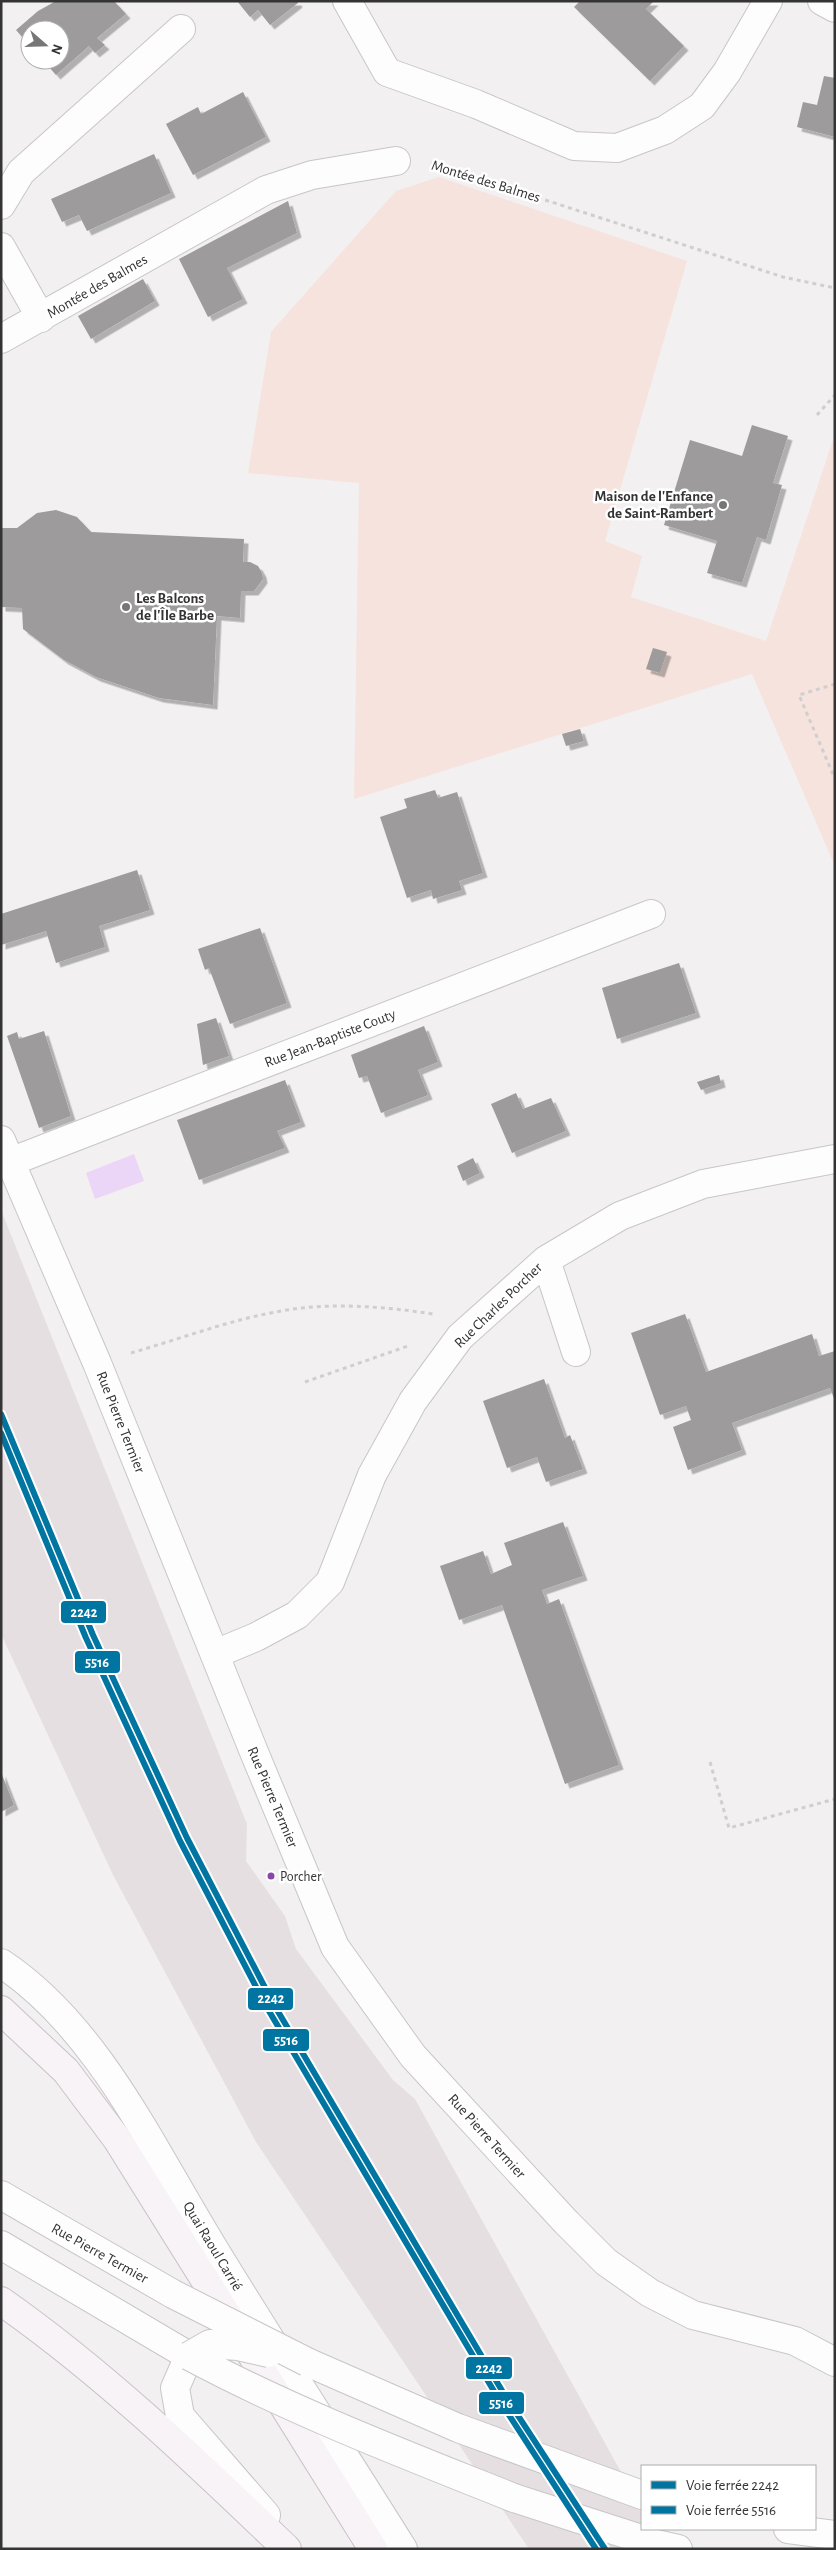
<svg xmlns="http://www.w3.org/2000/svg" width="836" height="2550" viewBox="0 0 836 2550" font-family="'Alegreya Sans',sans-serif">
	<style>
		.built { fill: #e6dfe2 }
		.green { fill: #f6e3dd }
		.water { fill: #ebd6f8 }
		.building { fill: #9d9b9b; filter: url(#shadow) }
		.lines { fill: none; stroke-linecap: round; stroke-linejoin: round }
		.minor-casing { stroke: #c8c6c7; stroke-width: 30 }
		.major-casing { stroke: #c9c1c7; stroke-width: 30 }
		.path { stroke: #d0cfcf; stroke-width: 3; stroke-dasharray: 4 4; stroke-linecap: butt }
		.minor { stroke: #fdfdfd; stroke-width: 28 }
		.major { stroke: #f8f3f7; stroke-width: 28 }
		.minor-bridge-casing { stroke: #c8c6c7; stroke-width: 30; stroke-linecap: butt }
		.minor-bridge { stroke: #fdfdfd; stroke-width: 28 }
		.rail-1-casing { stroke: #fff; stroke-width: 10 }
		.rail-2-casing { stroke: #fff; stroke-width: 10 }
		.rail-1 { stroke: #0075a1; stroke-width: 6 }
		.rail-2 { stroke: #0075a1; stroke-width: 6 }
		.poi-dot { fill: #777677; stroke: #fff; stroke-width: 2 }
		.bus-dot { fill: #8e44ad; stroke: #fff; stroke-width: 2 }
		.labels { text-anchor: middle; stroke-width: 5; stroke-linejoin: round; paint-order: stroke }
		.bus-label { font-size: 14px; fill: #353435; stroke: #fff; text-anchor: start }
		.street-label { font-size: 15px; fill: #353435; stroke: #fff }
		.poi-label { font-size: 15px; font-weight: bold; fill: #353435; stroke: #fff; text-anchor: end }
		.line-badge { stroke: #fff; stroke-width: 2 }
		.badge-label { font-size: 14px; text-anchor: middle; font-weight: bold; fill: #fff }
	</style>
	<defs>
		<filter id="shadow"><feDropShadow dx="4.5" dy="4.5" stdDeviation="0" flood-color="#0004"/></filter>
	</defs>
	<rect width="100%" height="100%" fill="#f2f0f1"/>
	<path class="built" d="M1 1210 247 1824 246 1861 285 1916 296 1949 393 2080 415 2099 642 2510V2529L663 2549H529L256 2142 113 1875 1 1634Z"/>
	<path class="green" d="M439 177 687 261 605 541 642 556 631 597 766 641 835 434V866L752 674 354 799 359 483 248 473 271 332 396 191Z"/>
	<path class="water" d="M134 1154 144 1181 95 1199 86 1173Z"/>
	<path class="building" d="M56 1H114L126 14 97 38 105 45 95 53 89 46 56 75 43 60H60V30H30V46L16 30 38 11Z
		M237 1H297L298 3 270 25 258 10 250 17Z
		M580 1H654L646 9 684 46 650 81 574 7Z
		M824 76 835 78V137L797 127 803 102 817 105Z
		M243 92 266 137 193 175 166 124 198 107 201 114Z
		M154 154 171 193 87 231 79 215 62 222 51 199Z
		M288 201 297 233 227 268 243 299 208 317 179 259Z
		M143 279 155 301 91 339 78 316Z
		M752 425 788 436 773 483 782 485 766 540 757 537 742 583 707 573 717 541 664 525 690 440 742 456Z
		M56 510 77 517 91 532 244 539 243 562H250L258 566 262 573 263 579 254 591H241L240 618 217 616 213 705 159 698 96 677 64 660 23 629 22 608 1 607V528H17L37 513Z
		M653 648 667 652 660 673 646 669Z
		M580 729 584 741 566 746 562 734Z
		M435 790 438 798 457 792 483 873 459 881 462 890 433 899 431 890 407 898 380 817 407 808 404 799Z
		M137 870 150 910 99 926 105 947 56 963 46 931 1 945V914Z
		M260 928 287 1003 230 1024 209 968 205 970 198 949Z
		M679 963 696 1013 617 1039 602 988Z
		M216 1018 229 1056 203 1065 197 1024Z
		M424 1026 438 1062 418 1070 428 1095 381 1113 367 1076 359 1078 351 1055Z
		M44 1031 71 1116 39 1128 7 1036 17 1032 19 1039Z
		M719 1075 721 1083 701 1090 697 1082Z
		M285 1080 301 1122 277 1131 285 1148 199 1180 177 1120Z
		M516 1093 523 1109 551 1098 566 1131 512 1153 491 1104Z
		M473 1158 480 1173 463 1181 457 1166Z
		M685 1314 706 1372 812 1334 819 1356 835 1351V1401L830 1388 732 1423 742 1450 688 1470 673 1427 691 1420 686 1406 660 1415 631 1333Z
		M544 1379 565 1438 570 1435 583 1469 546 1482 537 1457 507 1468 483 1401Z
		M563 1522 583 1576 542 1590 547 1604 559 1599 619 1765 565 1784 502 1605 459 1620 440 1566 483 1551 491 1574 512 1565 504 1543Z
		M1 1772 14 1805 1 1812Z"/>
	<g class="lines">
		<g class="minor-casing">
			<path id="minor" d="M347 1 387 72 476 104 574 146 617 148 665 130 702 106 727 72 768 1
				M822 1 835 8
				M1 205 21 172 181 29
				M1 247 41 318
				M1 339 266 190 312 175 396 161
				M1 1140 97 1363 254 1752 335 1947 413 2056 566 2222 606 2262 650 2293 693 2315 795 2341 835 2362
				M10 1162 651 914
				M546 1260 576 1352
				M215 1654 256 1637 297 1615 330 1582 372 1475 413 1401 460 1337 546 1260 620 1216 703 1184 835 1159
				M1 1963C96 2026 150 2144 208 2239 271 2343 338 2445 403 2549
				M1 2195 173 2294
				M1 2245 189 2356 175 2388 180 2416 266 2515
				M307 2362 458 2428 642 2495
				M514 2498 660 2545 678 2549
				M788 2529 835 2535"/>
		</g>
		<g class="major-casing">
			<path id="major" d="M1 2010 66 2071 117 2139 373 2549
				M1 2301C105 2374 195 2461 287 2549"/>
		</g>
		<path class="path" d="M431 163 783 277 835 288
			M817 415 835 395
			M835 684 799 695 835 779
			M131 1353C190 1336 250 1312 312 1307 352 1304 394 1308 433 1314
			M305 1382 408 1346
			M710 1762 729 1828 835 1799"/>
		<use href="#minor" class="minor"/>
		<use href="#major" class="major"/>
		<g class="minor-bridge-casing">
			<path id="minor-bridge" d="M173 2294 307 2362
				M189 2356C294 2412 404 2454 514 2498
				M189 2356 210 2344 238 2346 269 2353"/>
		</g>
		<use href="#minor-bridge" class="minor-bridge"/>
		<g class="rail-1-casing">
			<path id="rail-1" d="M1 1414 93 1635 187 1838 273 2003 504 2394 605 2549"/>
		</g>
		<g class="rail-2-casing">
			<path id="rail-2" d="M1 1433 86 1638 180 1841 266 2006 498 2398 596 2549"/>
		</g>
		<use href="#rail-1" class="rail-1"/>
		<use href="#rail-2" class="rail-2"/>
	</g>
	<g class="poi-dot">
		<circle cx="723" cy="505" r="5"/>
		<circle cx="126" cy="607" r="5"/>
	</g>
	<circle class="bus-dot" cx="271" cy="1876" r="4.5"/>
	<g class="labels">
		<g class="bus-label">
			<text x="280" y="1881">Porcher</text>
		</g>
		<g class="street-label">
			<text transform="translate(486 181) rotate(17)" y="5">Montée des Balmes</text>
			<text transform="translate(97 286) rotate(-30)" y="5">Montée des Balmes</text>
			<text transform="translate(330 1038) rotate(-21)" y="5">Rue Jean-Baptiste Couty</text>
			<text transform="translate(498 1305) rotate(-44)" y="5">Rue Charles Porcher</text>
			<text transform="translate(121 1422) rotate(68)" y="5">Rue Pierre Termier</text>
			<text transform="translate(273 1797) rotate(67)" y="5">Rue Pierre Termier</text>
			<text transform="translate(487 2136) rotate(48)" y="5">Rue Pierre Termier</text>
			<text transform="translate(213 2246) rotate(59)" y="5">Quai Raoul Carrié</text>
			<text transform="translate(100 2253) rotate(29)" y="5">Rue Pierre Termier</text>
		</g>
		<g class="poi-label">
			<text x="713" y="501">Maison de l'Enfance<tspan x="713" dy="17">de Saint-Rambert</tspan></text>
			<text x="136" y="603" text-anchor="start">Les Balcons<tspan x="136" dy="17">de l'Île Barbe</tspan></text>
		</g>
	</g>
	<g class="line-badge">
		<rect x="60" y="1600" width="47" height="24" rx="5" fill="#0075a1"/>
		<rect x="74" y="1650" width="47" height="24" rx="5" fill="#0075a1"/>
		<rect x="247" y="1987" width="47" height="24" rx="5" fill="#0075a1"/>
		<rect x="262" y="2028" width="48" height="24" rx="5" fill="#0075a1"/>
		<rect x="465" y="2356" width="48" height="24" rx="5" fill="#0075a1"/>
		<rect x="478" y="2391" width="47" height="24" rx="5" fill="#0075a1"/>
	</g>
	<g class="badge-label">
		<text x="84" y="1617">2242</text>
		<text x="97" y="1667">5516</text>
		<text x="271" y="2003">2242</text>
		<text x="286" y="2045">5516</text>
		<text x="489" y="2373">2242</text>
		<text x="501" y="2408">5516</text>
	</g>
	<rect width="836" height="2550" fill="none" stroke="#353435" stroke-width="5"/>
	<rect x="641" y="2465" width="175" height="65" fill="#ffffff" stroke="#aeaeae"/>
	<rect x="651" y="2481" width="25" height="8" fill="#0075a1" stroke="#aeaeae"/>
	<text x="686" y="2490" font-size="15" fill="#353435">Voie ferrée 2242</text>
	<rect x="651" y="2506" width="25" height="8" fill="#0075a1" stroke="#aeaeae"/>
	<text x="686" y="2515" font-size="15" fill="#353435">Voie ferrée 5516</text>
	<g transform="translate(45 45) rotate(110)"><circle r="24" fill="#ffffff" stroke="#aeaeae"/>
	<path d="M0-4L9 19L0 12L-9 19Z" fill="#777677"/>
	<text y="-8" font-size="14" font-weight="bold" text-anchor="middle" fill="#353435">N</text>
	</g>
</svg>
